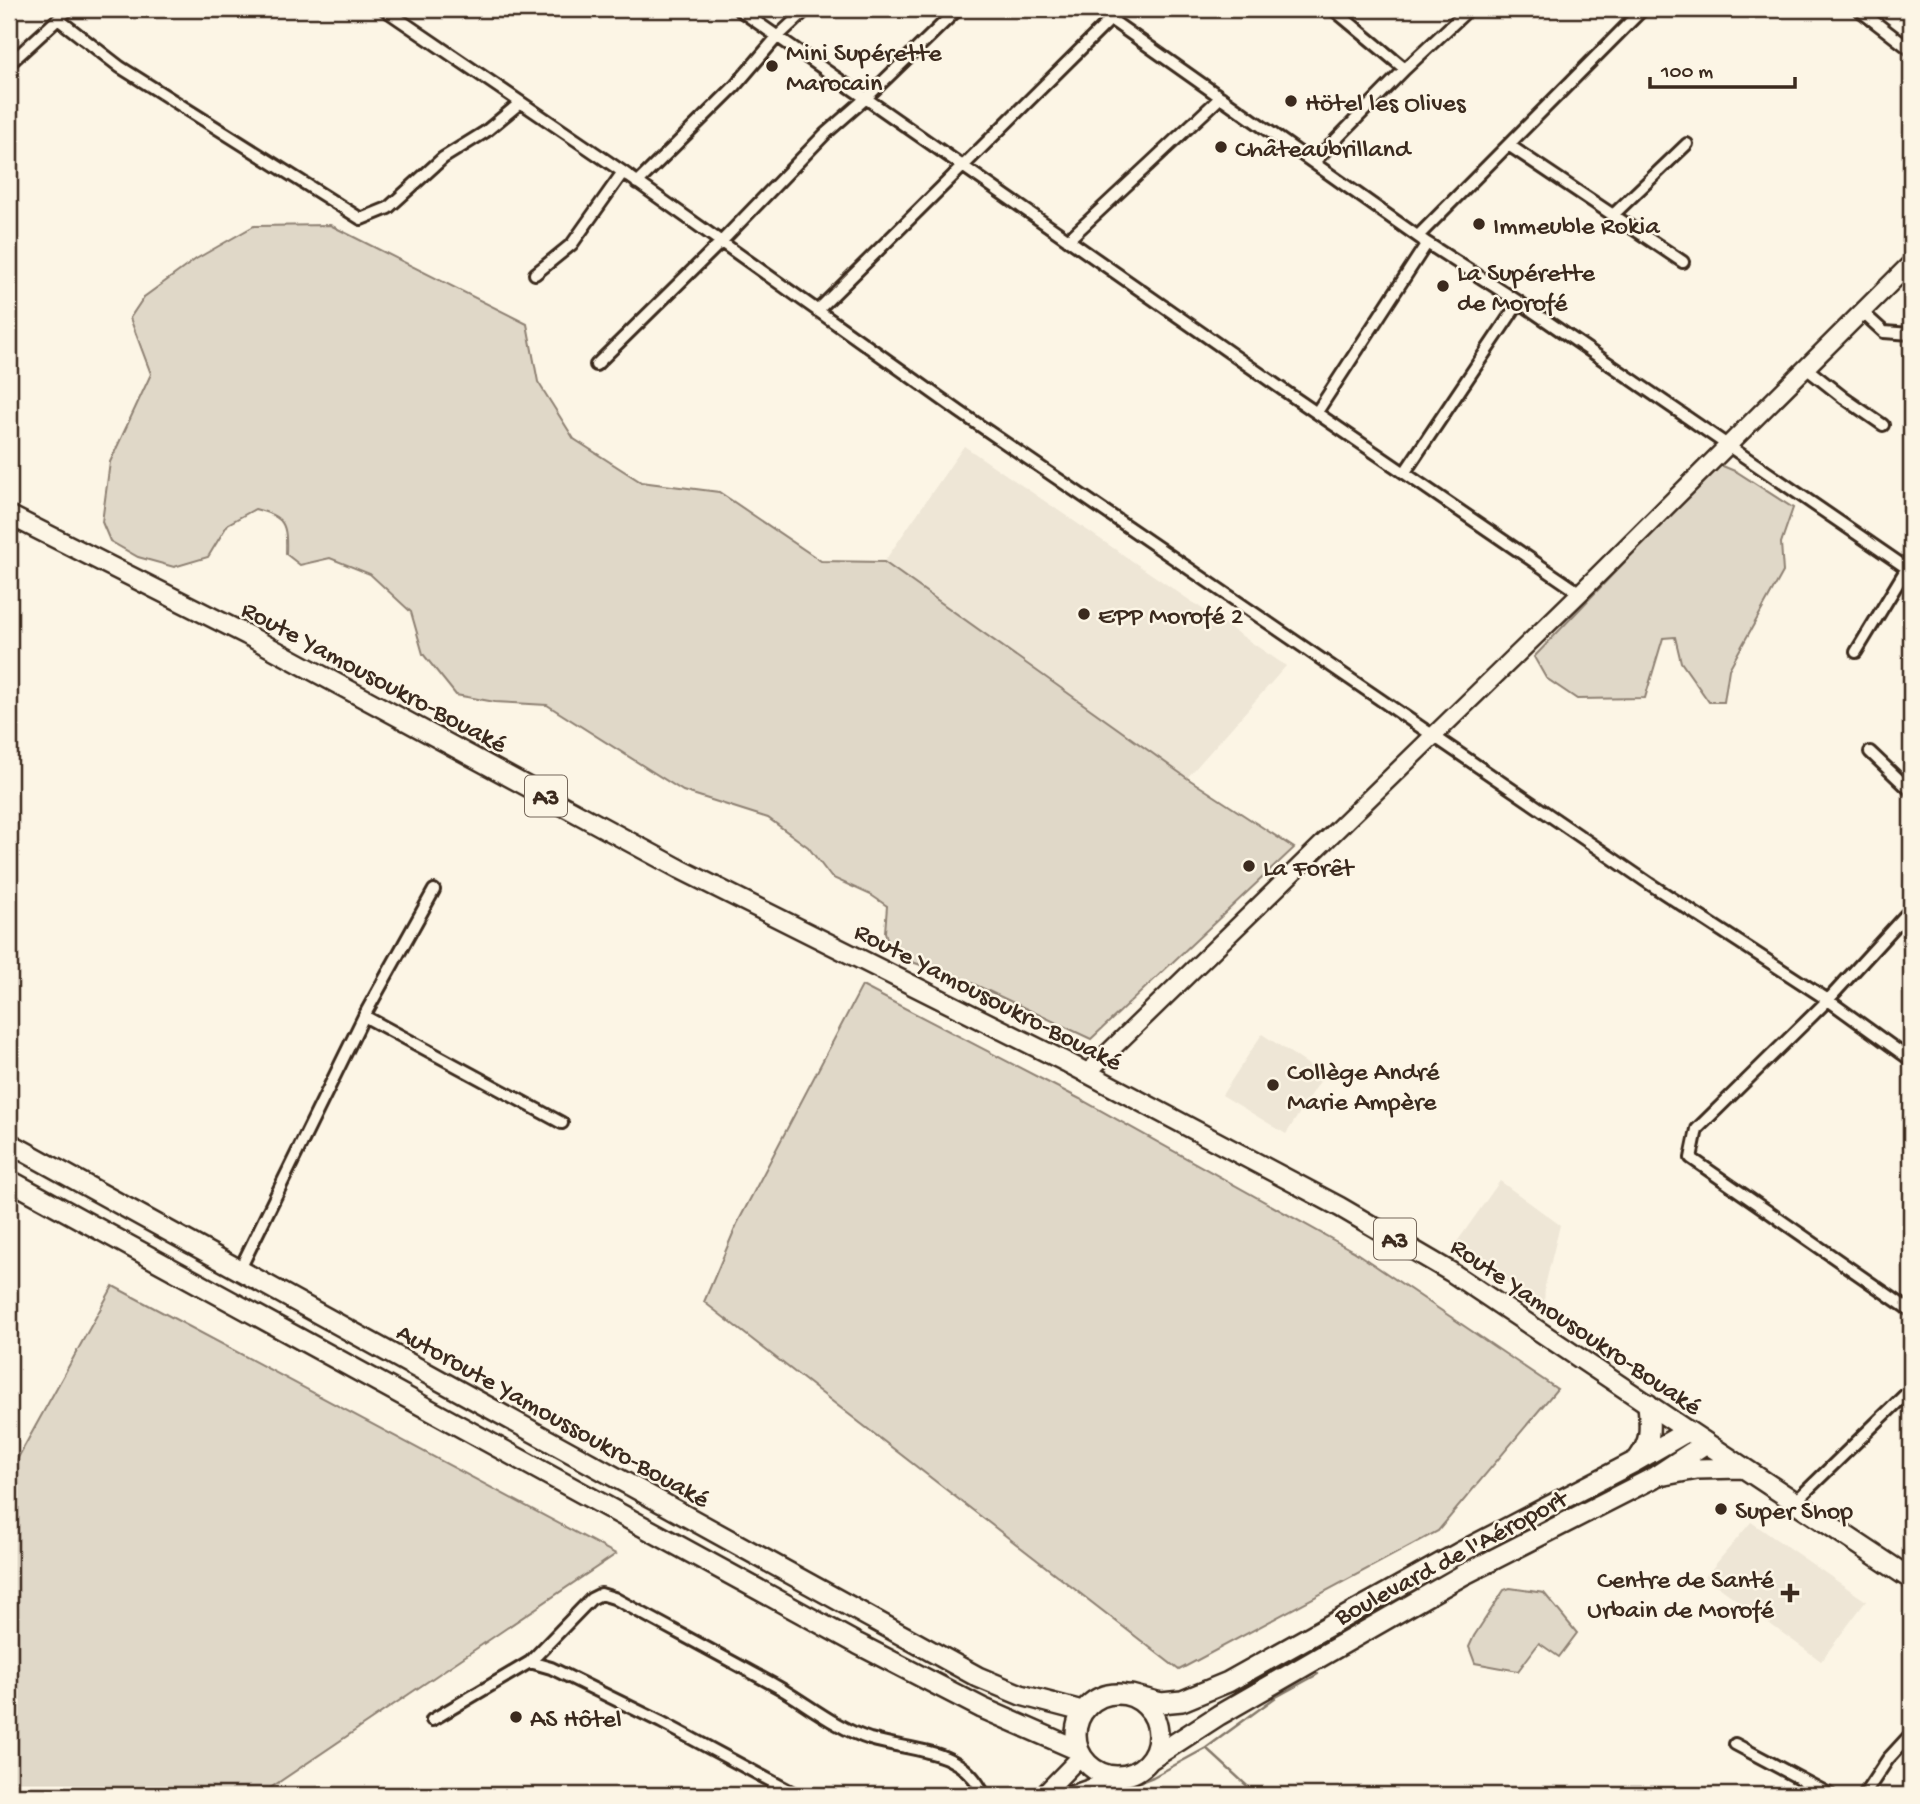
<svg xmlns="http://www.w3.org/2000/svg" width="1920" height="1804" viewBox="0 0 1920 1804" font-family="'Gochi Hand',sans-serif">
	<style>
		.built { fill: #eee6d6 }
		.green { fill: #e0d8c8; stroke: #8e8173; stroke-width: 2 }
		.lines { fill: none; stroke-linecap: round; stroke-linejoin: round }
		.stream { stroke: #85796b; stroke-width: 2.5 }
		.street-casing { stroke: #3b2a1e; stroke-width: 16 }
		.secondary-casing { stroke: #3b2a1e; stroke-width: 21 }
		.primary-casing { stroke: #3b2a1e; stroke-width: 23 }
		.highway-casing { stroke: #3b2a1e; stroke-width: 24 }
		.street { stroke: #fcf5e5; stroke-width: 10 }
		.secondary { stroke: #fcf5e5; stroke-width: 16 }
		.primary { stroke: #fcf5e5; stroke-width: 18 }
		.highway { stroke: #fcf5e5; stroke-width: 19 }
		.poi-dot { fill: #3b2a1e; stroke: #fcf5e5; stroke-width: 2.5 }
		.labels { text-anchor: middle; stroke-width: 5; stroke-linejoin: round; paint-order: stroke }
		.shield { fill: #fcf5e5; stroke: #75675a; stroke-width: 2 }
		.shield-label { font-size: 24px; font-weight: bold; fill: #3b2a1e }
		.poi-label { font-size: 26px; fill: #3b2a1e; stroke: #fcf5e5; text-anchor: start }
		.street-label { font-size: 26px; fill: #3b2a1e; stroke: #fcf5e5 }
	</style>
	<rect width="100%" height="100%" fill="#fcf5e5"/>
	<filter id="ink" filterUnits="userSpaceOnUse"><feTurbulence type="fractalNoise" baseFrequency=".0143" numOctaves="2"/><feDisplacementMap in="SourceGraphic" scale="14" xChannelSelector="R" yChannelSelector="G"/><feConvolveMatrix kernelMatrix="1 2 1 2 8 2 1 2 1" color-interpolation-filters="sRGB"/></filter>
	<g filter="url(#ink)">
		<path class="built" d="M964 446 1286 666 1187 778 884 562Z
			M1262 1034 1324 1075 1286 1134 1222 1095Z
			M1500 1181 1560 1225 1545 1286 1544 1305 1452 1249Z
			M1751 1522 1866 1601 1821 1661 1705 1577Z"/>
		<path class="green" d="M330 225 527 324 538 382 574 439 641 482 719 492 821 561 884 562 1187 778 1294 848 1091 1039 963 979 912 962 889 946 885 932 887 906 871 895 831 877 808 847 768 818 683 791 547 705 495 702 456 695 423 654 411 612 370 574 330 558 300 565 286 554C287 523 285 517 255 509L228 524 208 557 174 567 138 557 110 541 102 522 110 462 151 374 130 318 144 297 196 259 254 226Z
			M1718 464 1737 472 1793 508 1781 543 1783 572 1729 669 1724 702H1709L1681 662 1675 637 1663 638 1645 698 1577 699 1546 678 1534 657Z
			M862 986 1080 1099 1355 1252 1557 1389 1438 1531 1179 1670 704 1302 737 1224Z
			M113 1286 616 1554 260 1795H9V1474Z
			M1510 1588 1544 1593 1577 1633 1559 1657 1539 1643 1518 1671 1475 1663 1469 1647 1474 1636 1504 1590Z"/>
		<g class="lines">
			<path class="stream" d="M1206 1748 1257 1795
				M1107 1795 1153 1777 1206 1748 1276 1697 1318 1674"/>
			<g class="street-casing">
				<path id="street" d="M384 9 623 172 960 412 1650 884 1828 1000 1911 1060
					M738 9 1289 394 1580 593
					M1096 9 1427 243 1519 302 1911 571
					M1333 9 1405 69
					M1858 9 1911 50
					M58 19 120 67 361 219 388 208 443 158 485 132 520 103
					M9 64 69 9
					M1510 146 1683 262
					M1314 162 1405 69 1469 9
					M637 183 735 86 777 37 807 9
					M1614 214 1687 144
					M1418 236 1643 9
					M1068 240 1221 97
					M535 274 572 244 623 172
					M817 311 1121 9
					M1862 312 1884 332 1911 334
					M596 365 721 242 825 134 865 99 958 9
					M1806 368 1844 398 1883 425
					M1317 412 1427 243
					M1405 472 1519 302
					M1856 652 1907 568
					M1870 752 1911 791
					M1911 909 1828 1000 1697 1129 1691 1158 1911 1311
					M364 1016 562 1123
					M239 1271 364 1016 434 890
					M1795 1502 1911 1389
					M530 1662 591 1599 601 1594 614 1598C669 1628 724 1657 778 1687 809 1705 836 1728 870 1739 914 1752 962 1747 984 1795
					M432 1720 530 1662 551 1668 661 1722 797 1795
					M1735 1744 1831 1795
					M1864 1795 1888 1759 1911 1734"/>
			</g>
			<g class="secondary-casing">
				<path id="secondary" d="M1086 1074 1580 593 1911 263
					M1043 1795 1081 1756
					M1070 1795 1122 1777"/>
			</g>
			<g class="primary-casing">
				<path id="primary" d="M9 515 247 635 680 869 1068 1063 1340 1207 1451 1272 1688 1431"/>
			</g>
			<g class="highway-casing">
				<path id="highway" d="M9 1143 978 1677 1021 1695 1082 1711
					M9 1180 858 1644 982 1708 1078 1750
					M1638 1459C1652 1440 1650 1427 1648 1404
					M1665 1475 1697 1469 1742 1468
					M1076 1735a41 41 0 1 1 82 0a41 41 0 1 1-82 0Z
					M1131 1695 1161 1703 1182 1701 1228 1682 1459 1553 1636 1461 1688 1431 1911 1579
					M1151 1759 1219 1715 1463 1575 1653 1478 1706 1443"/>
			</g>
			<use href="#street" class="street"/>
			<use href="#secondary" class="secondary"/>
			<use href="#primary" class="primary"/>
			<use href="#highway" class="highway"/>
		</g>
	</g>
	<g class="poi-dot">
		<circle cx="772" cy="66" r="7"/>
		<circle cx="1291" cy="101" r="7"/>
		<circle cx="1221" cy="147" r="7"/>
		<circle cx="1479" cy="224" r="7"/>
		<circle cx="1443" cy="286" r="7"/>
		<circle cx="1084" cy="614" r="7"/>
		<circle cx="1249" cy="866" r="7"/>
		<circle cx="1273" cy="1085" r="7"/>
		<circle cx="1721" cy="1509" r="7"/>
		<path d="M1786.5 1582.5h7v7h7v7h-7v7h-7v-7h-7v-7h7z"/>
		<circle cx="516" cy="1717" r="7"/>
	</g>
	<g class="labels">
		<g class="shield">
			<rect x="525" y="775.5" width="42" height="41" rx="5"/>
			<rect x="1374" y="1218.5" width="42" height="41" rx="5"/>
		</g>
		<g class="shield-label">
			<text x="546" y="804">A3</text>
			<text x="1395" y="1247">A3</text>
		</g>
		<g class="poi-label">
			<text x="786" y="60">Mini Supérette<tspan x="786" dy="30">Marocain</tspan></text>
			<text x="1305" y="110">Hötel les Olives</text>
			<text x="1235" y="156">Châteaubrilland</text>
			<text x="1493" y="233">Immeuble Rokia</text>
			<text x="1457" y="280">La Supérette<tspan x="1457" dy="30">de Morofé</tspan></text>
			<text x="1098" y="623">EPP Morofé 2</text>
			<text x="1263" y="875">La Forêt</text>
			<text x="1287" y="1079">Collège André<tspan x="1287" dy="30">Marie Ampère</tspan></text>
			<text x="1735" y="1518">Super Shop</text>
			<text x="1774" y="1587" text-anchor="end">Centre de Santé<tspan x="1774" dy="30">Urbain de Morofé</tspan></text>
			<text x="530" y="1726">AS Hôtel</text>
		</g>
		<g class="street-label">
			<text transform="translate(375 675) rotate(28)" y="9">Route Yamousoukro-Bouaké</text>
			<text transform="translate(989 995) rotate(27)" y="9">Route Yamousoukro-Bouaké</text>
			<text transform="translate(1577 1325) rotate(34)" y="9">Route Yamousoukro-Bouaké</text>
			<text transform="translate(554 1414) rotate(29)" y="9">Autoroute Yamoussoukro-Bouaké</text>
			<text transform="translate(1450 1556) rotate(-28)" y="9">Boulevard de l'Aéroport</text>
		</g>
	</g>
	<rect width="1920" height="1804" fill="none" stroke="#fcf5e5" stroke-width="35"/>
	<rect x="18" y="18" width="1885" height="1769" fill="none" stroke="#3b2a1e" stroke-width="2.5" filter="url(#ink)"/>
	<path d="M1650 77v10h145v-10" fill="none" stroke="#3b2a1e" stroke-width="3.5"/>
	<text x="1661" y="77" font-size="21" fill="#3b2a1e" stroke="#fcf5e5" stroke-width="5" paint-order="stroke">100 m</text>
</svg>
